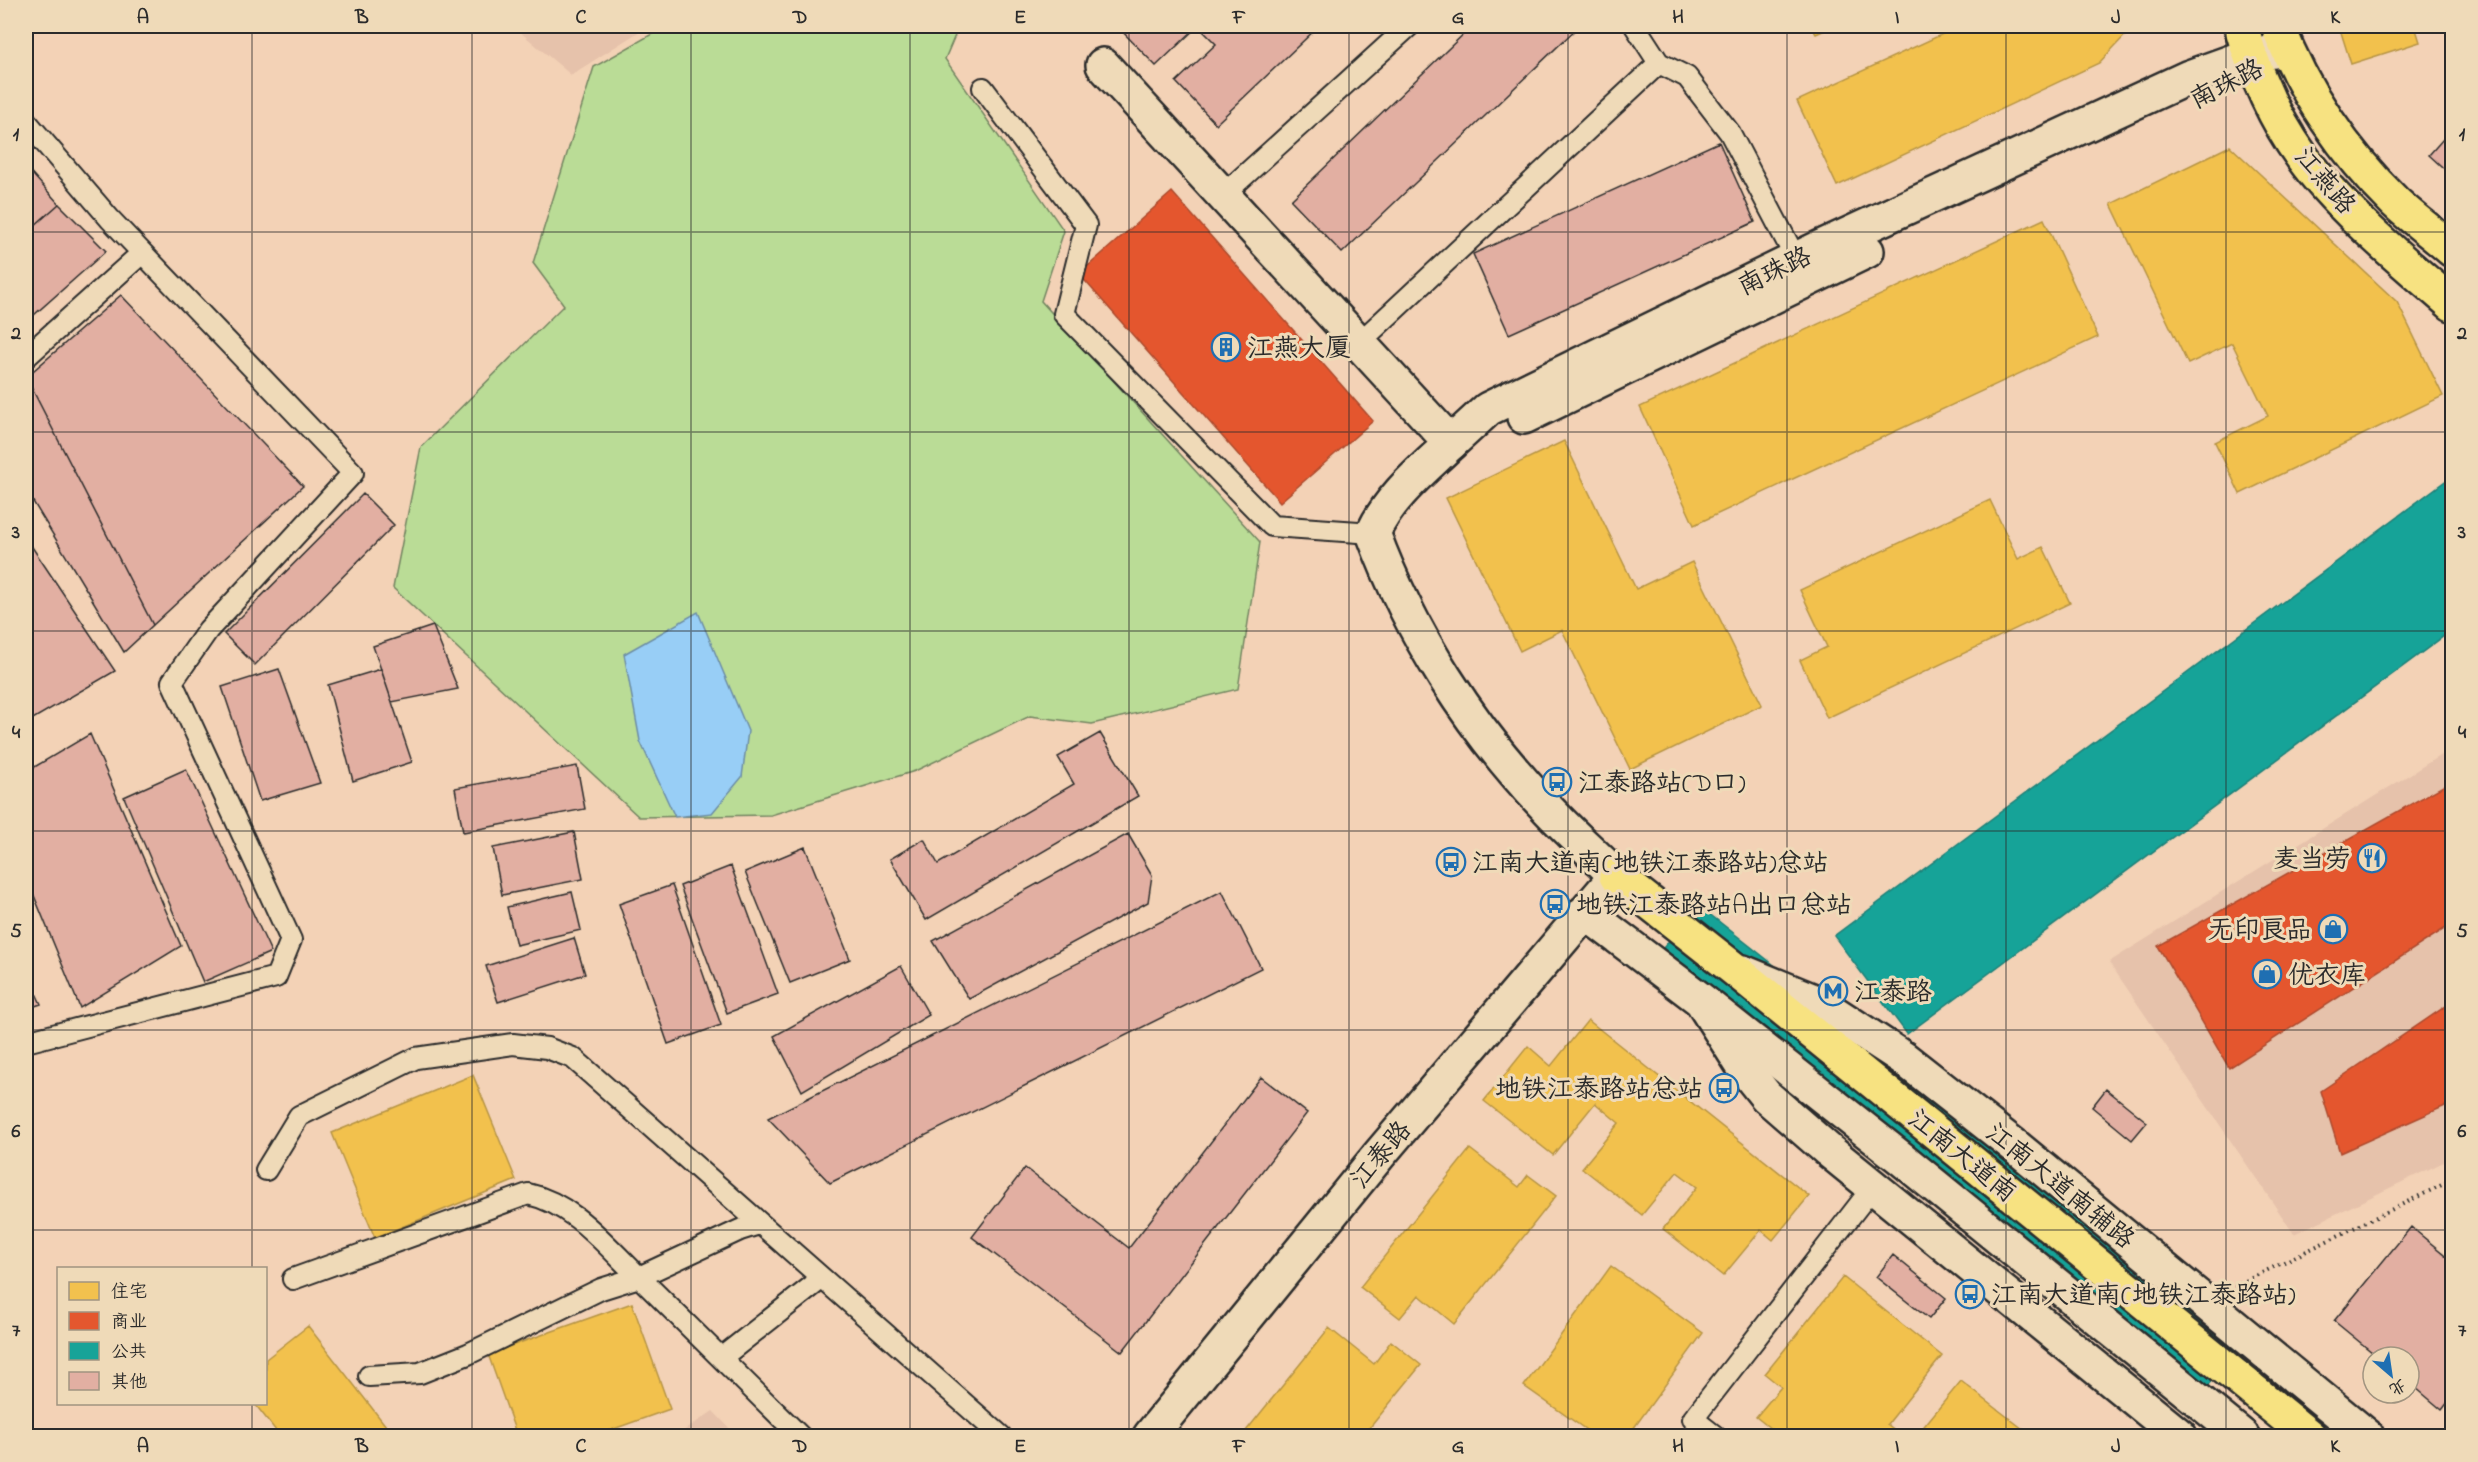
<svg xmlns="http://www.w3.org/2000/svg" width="2478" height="1462" viewBox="0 0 2478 1462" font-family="'Indie Flower','LXGW WenKai TC',sans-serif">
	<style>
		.built { fill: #e6c2ab }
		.green { fill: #badc96; stroke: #728460; stroke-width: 1.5 }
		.water { fill: #98cef6; stroke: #6c8da5; stroke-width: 1.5 }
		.homes { fill: #f2c14e; stroke: #b69444; stroke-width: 1.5 }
		.shops { fill: #e4572e; stroke: #ac4a2d; stroke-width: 1.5 }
		.public { fill: #17a398; stroke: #1d7f77; stroke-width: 1.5 }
		.building { fill: #e2afa2; stroke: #2b2b2b; stroke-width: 1.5 }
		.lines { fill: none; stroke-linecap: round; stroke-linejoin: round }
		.lane-casing { stroke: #2b2b2b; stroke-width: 24 }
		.street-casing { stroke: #2b2b2b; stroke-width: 38 }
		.secondary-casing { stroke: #2b2b2b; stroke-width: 38 }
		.primary-casing { stroke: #2b2b2b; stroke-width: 38 }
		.path { stroke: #2b2b2b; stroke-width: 4; stroke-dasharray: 1.5 4.5; stroke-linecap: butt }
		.lane { stroke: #efdab8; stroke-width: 20 }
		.street { stroke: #efdab8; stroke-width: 33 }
		.secondary { stroke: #efdab8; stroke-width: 33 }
		.primary { stroke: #f7e281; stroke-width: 33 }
		.grid { fill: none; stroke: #2b2b2b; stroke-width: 1.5; stroke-opacity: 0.55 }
		.labels { text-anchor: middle; stroke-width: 6; stroke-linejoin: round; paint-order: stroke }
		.street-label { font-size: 26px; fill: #2b2b2b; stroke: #efdab8 }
		.poi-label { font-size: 26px; fill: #2b2b2b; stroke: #efdab8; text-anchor: start }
		.neatline { fill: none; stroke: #2b2b2b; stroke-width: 2 }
		.grid-label { font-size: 20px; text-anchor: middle; font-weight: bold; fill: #2b2b2b }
	</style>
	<rect width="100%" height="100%" fill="#f3d2b6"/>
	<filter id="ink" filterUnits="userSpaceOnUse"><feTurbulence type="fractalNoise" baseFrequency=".0167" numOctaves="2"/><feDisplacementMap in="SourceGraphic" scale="12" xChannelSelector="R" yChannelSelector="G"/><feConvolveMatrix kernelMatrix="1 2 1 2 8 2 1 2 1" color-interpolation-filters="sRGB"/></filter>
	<g filter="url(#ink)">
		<path class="built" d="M513 26H648L571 75Z
			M2452 748V1158L2294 1234 2109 962Z
			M713 1411 737 1436H676Z"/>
		<path class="green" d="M666 26H959L945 59 1064 231 1041 301 1260 542 1238 689 1092 724 1030 716 915 771 771 815 639 817 393 588 421 447 564 305 533 263 594 67Z"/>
		<path class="water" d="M698 612 748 731 742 777 712 813 675 817 640 741 624 654Z"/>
		<path class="homes" d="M1811 26H1834L1816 34Z
			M1960 26H2134L2099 63 1837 186 1797 101Z
			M2339 26H2415L2420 42 2351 64Z
			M2230 146 2397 302 2443 396 2240 494 2215 442 2268 416 2232 343 2188 364 2111 204Z
			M2044 219 2098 337 1694 525 1640 407Z
			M1564 441 1636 589 1692 562 1762 705 1630 769 1562 630 1520 651 1446 498Z
			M1990 500 2018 559 2043 547 2070 603 1827 718 1800 660 1827 647 1800 590Z
			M1588 1020 1809 1196 1773 1240 1761 1230 1723 1276 1663 1229 1697 1187 1677 1172 1642 1215 1582 1168 1619 1123 1595 1103 1553 1155 1484 1101 1528 1046 1551 1066Z
			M473 1075 516 1180 375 1238 332 1133Z
			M1470 1149 1519 1187 1528 1175 1556 1196 1454 1324 1419 1295 1400 1318 1360 1287Z
			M1611 1266 1703 1333 1628 1436H1595L1524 1386Z
			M1843 1277 1942 1356 1887 1425 1901 1436H1780L1756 1417 1781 1387 1765 1374Z
			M632 1303 670 1409 594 1436H517L488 1354Z
			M308 1326 393 1435 391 1436H280L255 1404H266V1359Z
			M1329 1328 1374 1364 1391 1341 1421 1365 1363 1436H1242Z
			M1961 1381 2032 1436H1916Z"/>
		<path class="shops" d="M1172 192 1373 421 1280 502 1079 274Z
			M2452 781V924L2229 1068 2158 946Z
			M2452 1002V1103L2340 1153 2321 1091Z"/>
		<path class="public" d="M2452 476V630L1907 1034 1834 936Z
			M1698 905 2247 1338 2196 1401 1647 968Z"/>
		<path class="building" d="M1117 26H1319L1216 124 1176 82 1216 44 1198 26 1156 66Z
			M1472 26H1579L1342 253 1291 200Z
			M2443 139 2452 148V176L2429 155Z
			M1719 142 1755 222 1509 334 1473 254Z
			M26 167 59 204 26 233Z
			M59 204 106 251 26 322V233Z
			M121 295 303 486 153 625 26 377Z
			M26 377 153 625 124 652 26 490Z
			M363 494 394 525 255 665 224 634Z
			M26 538 115 671 26 723Z
			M433 626 458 689 392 702 373 646Z
			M279 669 320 783 260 801 222 687Z
			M381 669 412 762 353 781 328 685Z
			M1100 733 1138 796 926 920 890 859 924 839 938 864 1074 784 1058 757Z
			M90 734 181 946 80 1008 26 876V772Z
			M577 766 585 809 463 832 455 788Z
			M186 769 271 952 203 982 124 797Z
			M574 832 583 879 502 895 493 848Z
			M1128 834 1152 875 1148 902 969 999 933 941Z
			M805 847 850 959 790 983 745 872Z
			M731 866 778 994 727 1013 680 886Z
			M672 885 721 1025 668 1044 619 904Z
			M1222 891 1261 968 830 1183 768 1118Z
			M572 892 581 930 516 945 507 907Z
			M574 938 585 974 498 1002 486 966Z
			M901 966 929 1015 802 1091 774 1036Z
			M26 972 41 1004 26 1009Z
			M1261 1077 1307 1113 1122 1352 972 1237 1025 1168 1129 1248Z
			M2106 1089 2147 1122 2132 1140 2092 1107Z
			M2411 1227 2449 1258 2452 1253V1397L2442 1410 2409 1382V1357H2378L2334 1321Z
			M1893 1255 1946 1298 1929 1319 1876 1277Z"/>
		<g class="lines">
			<g class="lane-casing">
				<path id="lane" d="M1635 26 1659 63
					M983 88 1086 225 1064 314 1272 526 1373 533
					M26 121 110 219 353 473 208 630 172 682 291 940 276 977 26 1042
					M1223 195 1409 26
					M1359 343 1659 63 1687 77 1730 133 1796 259
					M26 357 142 253
					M266 1170 299 1116 416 1058 513 1044 547 1048 573 1058 1001 1436
					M293 1279 528 1194C574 1204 606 1246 639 1277L740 1230 759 1224
					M721 1358 821 1279
					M369 1376 420 1373 468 1354 601 1289 639 1277 800 1436
					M1715 1436 1693 1419 1873 1187"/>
			</g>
			<g class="street-casing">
				<path id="street" d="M1103 65 1451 443C1422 471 1390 496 1373 533 1410 633 1470 727 1544 805 1567 830 1592 852 1616 876
					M1743 972 1819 1003 1903 1058 2015 1146 2367 1436
					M1704 1005 1746 1071 1766 1096 1828 1150 2180 1436"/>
			</g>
			<g class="secondary-casing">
				<path id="secondary" d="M1524 417 1867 251
					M1451 443 1488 409 1821 247 2189 77 2250 55 2287 49
					M1585 912 1701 1000 1902 1159 2242 1436
					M1150 1436 1379 1155 1616 876"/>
			</g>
			<g class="primary-casing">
				<path id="primary" d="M2241 26C2254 72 2274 118 2302 157 2339 209 2404 262 2452 304
					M2278 26C2303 92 2345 153 2395 202 2413 219 2434 234 2452 250
					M1616 876 1734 969 2309 1436"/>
			</g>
			<path class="path" d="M2235 1286 2452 1180"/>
			<use href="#lane" class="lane"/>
			<use href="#street" class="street"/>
			<use href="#secondary" class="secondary"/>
			<use href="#primary" class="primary"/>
		</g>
	</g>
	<path class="grid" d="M252 26V1268M472 26V1436M691 26V1436M910 26V1436M1129 26V1436M1349 26V1436M1568 26V1436M1787 26V1436M2006 26V1436M2226 26V1436M26 232H2452M26 432H2452M26 631H2452M26 831H2452M26 1030H2452M26 1230H2452M252 1404V1436"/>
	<defs>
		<g id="building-ring" transform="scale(1.5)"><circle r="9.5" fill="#efdab8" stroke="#1f6fb2" stroke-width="1.5"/><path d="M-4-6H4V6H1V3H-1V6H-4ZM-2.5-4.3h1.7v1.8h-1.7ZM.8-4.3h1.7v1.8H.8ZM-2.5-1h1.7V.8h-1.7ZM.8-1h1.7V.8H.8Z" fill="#1f6fb2"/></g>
		<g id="bus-ring" transform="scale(1.5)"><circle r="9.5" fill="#efdab8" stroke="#1f6fb2" stroke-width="1.5"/><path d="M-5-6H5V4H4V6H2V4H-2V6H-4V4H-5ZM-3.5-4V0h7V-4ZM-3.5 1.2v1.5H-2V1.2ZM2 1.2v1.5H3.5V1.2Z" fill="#1f6fb2"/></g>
		<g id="restaurant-ring" transform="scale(1.5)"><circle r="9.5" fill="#efdab8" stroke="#1f6fb2" stroke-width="1.5"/><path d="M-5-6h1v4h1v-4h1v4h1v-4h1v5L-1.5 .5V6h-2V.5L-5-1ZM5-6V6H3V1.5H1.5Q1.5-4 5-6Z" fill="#1f6fb2"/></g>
		<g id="shop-ring" transform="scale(1.5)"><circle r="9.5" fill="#efdab8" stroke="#1f6fb2" stroke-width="1.5"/><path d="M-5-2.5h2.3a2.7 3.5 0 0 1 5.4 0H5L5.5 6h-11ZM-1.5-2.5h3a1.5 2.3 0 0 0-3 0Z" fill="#1f6fb2"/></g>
		<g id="metro-ring" transform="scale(1.5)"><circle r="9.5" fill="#efdab8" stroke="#1f6fb2" stroke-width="1.5"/><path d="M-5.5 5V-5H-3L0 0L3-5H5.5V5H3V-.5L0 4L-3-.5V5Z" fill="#1f6fb2"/></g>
	</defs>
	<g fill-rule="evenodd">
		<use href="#building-ring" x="1226" y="347"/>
		<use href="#bus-ring" x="1557" y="782"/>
		<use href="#restaurant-ring" x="2372" y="858"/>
		<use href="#bus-ring" x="1451" y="862"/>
		<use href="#bus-ring" x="1555" y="904"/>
		<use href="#shop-ring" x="2333" y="929"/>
		<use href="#shop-ring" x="2267" y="974"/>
		<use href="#metro-ring" x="1833" y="991"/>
		<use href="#bus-ring" x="1724" y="1088"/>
		<use href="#bus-ring" x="1970" y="1294"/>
	</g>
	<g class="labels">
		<g class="street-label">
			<text transform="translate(2226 83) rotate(-27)" y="9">南珠路</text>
			<text transform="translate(2326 180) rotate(50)" y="9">江燕路</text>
			<text transform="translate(1774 270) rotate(-26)" y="9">南珠路</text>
			<text transform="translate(1380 1154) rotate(-50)" y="9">江泰路</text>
			<text transform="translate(1963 1155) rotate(39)" y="9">江南大道南</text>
			<text transform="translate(2061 1185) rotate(39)" y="9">江南大道南辅路</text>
		</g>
		<g class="poi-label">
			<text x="1247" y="356">江燕大厦</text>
			<text x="1578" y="791">江泰路站(D口)</text>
			<text x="2351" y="867" text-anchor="end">麦当劳</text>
			<text x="1472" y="871">江南大道南(地铁江泰路站)总站</text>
			<text x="1576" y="913">地铁江泰路站A出口总站</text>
			<text x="2312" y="938" text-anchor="end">无印良品</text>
			<text x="2288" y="983">优衣库</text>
			<text x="1854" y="1000">江泰路</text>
			<text x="1703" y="1097" text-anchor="end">地铁江泰路站总站</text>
			<text x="1991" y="1303">江南大道南(地铁江泰路站)</text>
		</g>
	</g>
	<rect width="2478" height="1462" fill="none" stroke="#efdab8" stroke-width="66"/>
	<rect x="57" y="1267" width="210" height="138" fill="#efdab8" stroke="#a19480" stroke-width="1.5"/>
	<rect x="69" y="1282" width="30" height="18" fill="#f2c14e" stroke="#a19480" stroke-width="1.5"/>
	<text x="111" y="1297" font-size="18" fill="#2b2b2b">住宅</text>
	<rect x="69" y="1312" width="30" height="18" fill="#e4572e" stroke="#a19480" stroke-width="1.5"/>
	<text x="111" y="1327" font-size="18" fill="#2b2b2b">商业</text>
	<rect x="69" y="1342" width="30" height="18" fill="#17a398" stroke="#a19480" stroke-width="1.5"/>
	<text x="111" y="1357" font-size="18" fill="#2b2b2b">公共</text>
	<rect x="69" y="1372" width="30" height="18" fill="#e2afa2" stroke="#a19480" stroke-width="1.5"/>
	<text x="111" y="1387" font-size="18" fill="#2b2b2b">其他</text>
	<g transform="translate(2391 1375) rotate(151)"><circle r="28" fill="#efdab8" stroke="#a19480" stroke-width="1.5"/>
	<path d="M0-4.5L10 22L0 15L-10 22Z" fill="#1f6fb2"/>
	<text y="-9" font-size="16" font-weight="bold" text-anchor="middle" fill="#2b2b2b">北</text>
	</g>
	<rect x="33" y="33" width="2412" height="1396" class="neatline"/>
	<g class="grid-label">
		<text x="143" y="23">A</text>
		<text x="362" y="23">B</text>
		<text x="581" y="23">C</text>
		<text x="800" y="23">D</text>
		<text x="1020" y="23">E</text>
		<text x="1239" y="23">F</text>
		<text x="1458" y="23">G</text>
		<text x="1678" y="23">H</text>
		<text x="1897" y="23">I</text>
		<text x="2116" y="23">J</text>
		<text x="2335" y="23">K</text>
		<text x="16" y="140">1</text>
		<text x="2462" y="140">1</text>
		<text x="16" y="339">2</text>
		<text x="2462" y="339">2</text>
		<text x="16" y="538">3</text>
		<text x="2462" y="538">3</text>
		<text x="16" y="738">4</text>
		<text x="2462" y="738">4</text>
		<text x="16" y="937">5</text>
		<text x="2462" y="937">5</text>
		<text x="16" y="1137">6</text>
		<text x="2462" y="1137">6</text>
		<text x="16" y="1336">7</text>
		<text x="2462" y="1336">7</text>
		<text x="143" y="1452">A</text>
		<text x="362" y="1452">B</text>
		<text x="581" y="1452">C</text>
		<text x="800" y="1452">D</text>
		<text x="1020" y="1452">E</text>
		<text x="1239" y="1452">F</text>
		<text x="1458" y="1452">G</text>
		<text x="1678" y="1452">H</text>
		<text x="1897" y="1452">I</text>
		<text x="2116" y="1452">J</text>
		<text x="2335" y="1452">K</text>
	</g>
</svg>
